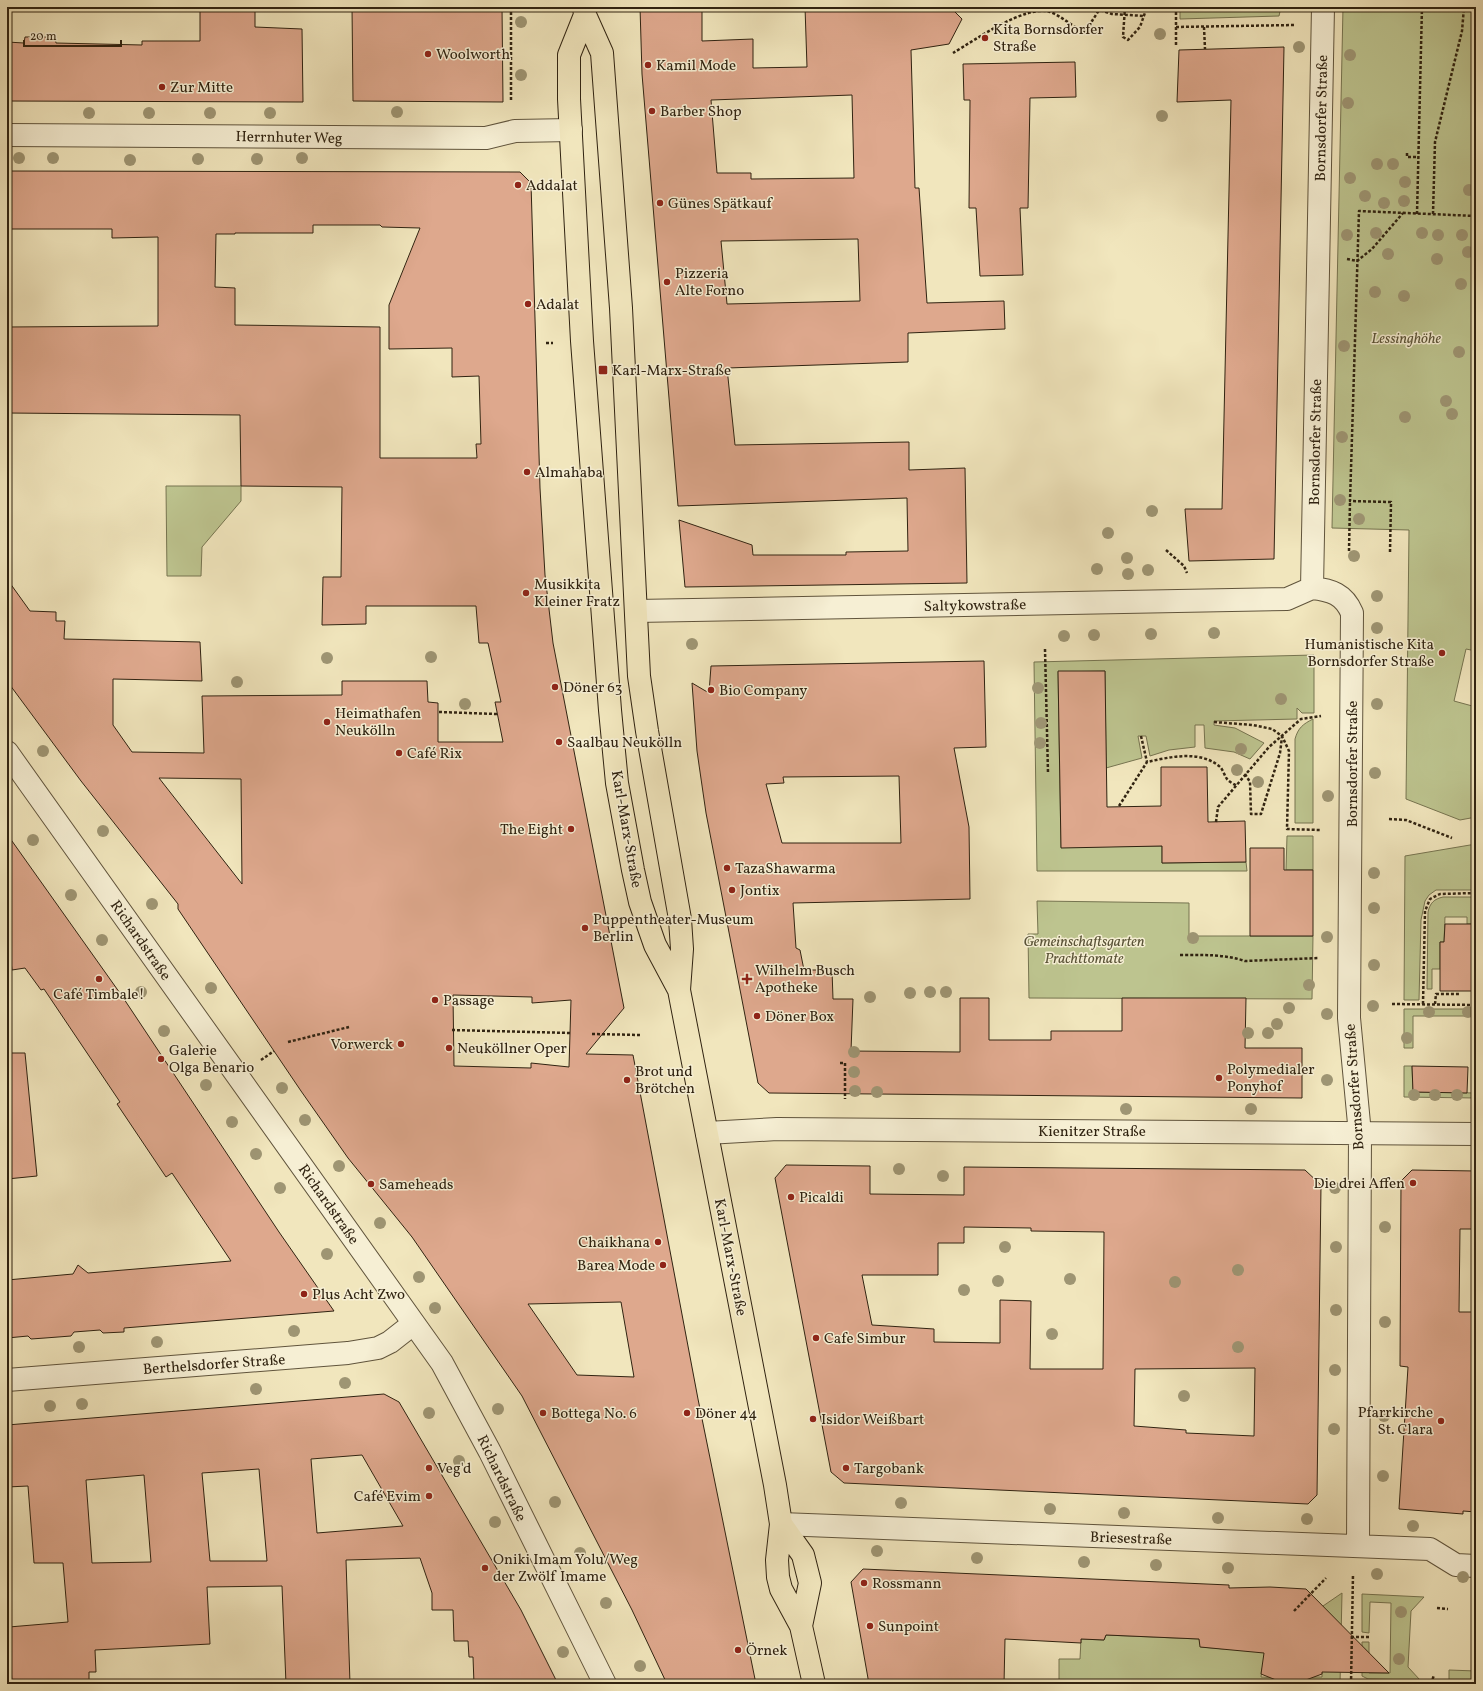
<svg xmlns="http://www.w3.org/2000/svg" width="1483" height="1691" viewBox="0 0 1483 1691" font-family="Vollkorn,serif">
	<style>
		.green { fill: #bdc48f; stroke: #767450 }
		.building { fill: #dea88d; stroke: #302311; fill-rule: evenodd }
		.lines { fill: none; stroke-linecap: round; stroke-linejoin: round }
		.minor-casing { stroke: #60543c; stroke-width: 24 }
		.major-casing { stroke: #302311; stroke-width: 24 }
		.path { stroke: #302311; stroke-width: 2.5; stroke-dasharray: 3 2; stroke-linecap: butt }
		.minor { stroke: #f6efd4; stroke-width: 22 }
		.major { stroke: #f1e6bd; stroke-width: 22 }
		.tree { fill: #9e9573 }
		.poi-dot { fill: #8f2418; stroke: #f6efd4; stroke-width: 1.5 }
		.labels { text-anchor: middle; stroke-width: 3; stroke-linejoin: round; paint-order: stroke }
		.poi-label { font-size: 15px; fill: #302311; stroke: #f6efd4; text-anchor: start }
		.street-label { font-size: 15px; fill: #302311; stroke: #f6efd4 }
		.park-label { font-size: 15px; font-style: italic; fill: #5a5337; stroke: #f6efd4 }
	</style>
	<rect width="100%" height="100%" fill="#f1e6bd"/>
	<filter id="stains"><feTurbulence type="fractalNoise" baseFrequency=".005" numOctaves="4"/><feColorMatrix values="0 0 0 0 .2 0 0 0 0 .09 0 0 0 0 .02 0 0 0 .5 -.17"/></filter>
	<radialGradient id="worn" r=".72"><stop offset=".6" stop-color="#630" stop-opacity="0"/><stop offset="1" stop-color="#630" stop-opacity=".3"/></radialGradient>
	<path class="green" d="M1180 7H1281L1279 16 1180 19Z
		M1343 7H1476V651L1466 649 1454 701 1476 707V817L1460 820 1406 799 1409 530 1332 528Z
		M166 486H241V501L202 547 201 576H167Z
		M1314 655V713H1302L1297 708V719L1214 721V725L1235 728 1264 743 1250 759 1234 752 1205 748 1204 725H1195V747L1169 750 1150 756 1146 736H1138L1142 758 1106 768 1105 671 1058 672 1061 847 1162 846V863L1246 862 1247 871H1037L1034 662Z
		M1313 719V823H1295V739C1298 728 1303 724 1313 719Z
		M1287 836H1313V870H1286Z
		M1476 844V890H1436L1429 895 1425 901 1421 920 1419 1000H1404L1405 856Z
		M1443 897H1476V924H1467V917H1445L1444 942H1440V969H1432V989H1427L1428 912C1430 903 1434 899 1443 897Z
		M1037 901 1189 903V936H1313L1312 999 1029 998 1028 934H1038Z
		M1404 1009H1476V1016H1413V1048H1404Z
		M1404 1066H1412L1413 1092 1476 1093V1098L1404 1097Z
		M1342 1593 1340 1684H1295L1298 1683V1677H1322L1323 1606Z
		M1362 1594 1424 1597 1411 1611 1408 1667 1420 1680 1368 1679 1362 1676V1642H1369V1673H1390L1391 1603 1370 1602 1369 1633 1362 1632Z
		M1106 1635 1199 1639 1201 1647 1224 1649 1265 1639 1271 1645 1262 1669 1261 1677 1282 1678V1683L1286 1684H1059V1659H1080L1081 1639 1104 1640Z
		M1449 1670 1476 1671V1681L1449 1680Z"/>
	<path class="building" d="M200 7H255V27L302 29 303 102 7 101V42L24 43 25 37H55L56 43 142 45V41H200Z
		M352 7H502L503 102 353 101Z
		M640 7H702V41L753 39V68L807 67 805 7H950L962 19 949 44 911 50 915 188H919L927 303 1004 301 1005 329 908 333V362L727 368 735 445 909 442V470L965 468 967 583 685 587 679 520 752 545 753 555H846V552L908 551 907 498 678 506 642 74ZM852 95 854 178 751 179V173H717L711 100ZM858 239 860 301 727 304 721 241Z
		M1284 47 1274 559 1189 561 1185 509H1222L1231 100 1177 102 1179 50Z
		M1075 62 1076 97 1030 98 1028 208H1020L1023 275 980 276 976 208H969L970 100H964L963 64Z
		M7 171 520 172 531 183 540 488 545 575 553 643 624 1008 586 1054 633 1055 698 1399 756 1684H667L632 1610 522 1396 412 1237 348 1158 301 1091 178 909V904L81 781 7 681V579L30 611 56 612V621H65L64 639 200 642 202 681 113 679V725L132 752 204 753 202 696 342 695V681H427L428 702 438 703V742H503L495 702H501L488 643H479L476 606H366V624L322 625 323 577H341L342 487 241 486 240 415 7 413V327L158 326V237L112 238V229H7ZM313 225H380L382 227 420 228 389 305V349L452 348V377L479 376 481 444H476L477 458H380V327L235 325V288L215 287 216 234H235V233H313ZM159 778 241 779 242 884ZM453 995 532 997V1003L571 1000 569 1067 531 1063V1068L454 1066ZM621 1302 634 1377 577 1375 528 1304Z
		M984 661 986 747 954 748 969 827 970 899 793 903 796 948 800 950 804 970H832L833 999H853L851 1051 960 1052V998H989V1040H1051V1031H1122V998H1246L1245 1048H1302V1098L769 1093 758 1083 706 813 697 751 692 683 709 693 711 666ZM899 776 901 843H782L766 784 784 783 783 777Z
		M1058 671H1105L1107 807 1161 806V767H1207L1208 822 1245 821 1246 862 1162 863V846L1061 848Z
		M7 834 122 996 279 1232 334 1311 124 1328V1332L103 1333 100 1330 74 1332 71 1336 45 1338 31 1339 28 1336 7 1338V1280L73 1274 78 1265 88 1273 231 1261 172 1173 166 1177 117 1104 120 1102 44 989 41 990 25 968 12 970 9 944 7 940Z
		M1250 848H1284V870H1313V936H1250Z
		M1445 924H1476V991H1440V942H1444Z
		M7 1053H25L37 1176 7 1179Z
		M1412 1066 1468 1067 1467 1093 1413 1092Z
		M786 1165 870 1166V1194L964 1195V1167L1305 1170 1321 1185 1317 1495 1308 1504 844 1483 831 1472 775 1178ZM964 1227 1031 1228V1231L1104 1232 1103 1369H1030L1031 1301 1000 1300V1343L934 1342V1329L872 1325 862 1275H938V1243H964ZM1255 1368 1254 1436 1186 1433V1430L1134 1426 1135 1369Z
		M1412 1170 1476 1171V1229H1460L1459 1312H1476V1512L1463 1511V1514L1399 1509 1408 1367 1400 1366 1401 1181Z
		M384 1394 399 1402 521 1610 558 1684H474L473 1657H469L468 1641H454L453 1610H432V1593L420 1558 346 1560 350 1684H286L282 1586 207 1587 210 1644 95 1650 96 1672H89V1684H12L9 1627 68 1622 63 1563H34L28 1486 7 1487V1425ZM362 1455 403 1526 317 1533 311 1459ZM259 1469 267 1561H210L202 1473ZM144 1475 151 1562 92 1563 86 1480Z
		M863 1569 1229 1585V1588L1270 1587 1306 1589 1389 1673 1322 1672V1674L1295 1684H1286L1261 1674 1264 1653 1200 1647 1199 1639 1106 1635 1104 1640 1081 1639V1643L1005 1639 1004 1684H869L851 1582Z"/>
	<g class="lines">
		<g class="minor-casing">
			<path id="minor" d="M7 135 486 138 515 131 571 130
				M1312 588C1331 590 1344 594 1352 613L1349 1018 1360 1134 1358 1546
				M1312 588 1323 7
				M636 611 1287 599 1312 588
				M7 752 442 1363 490 1452 605 1684
				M707 1133 777 1129 1476 1134
				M7 1380 348 1353 378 1348 390 1342 413 1324
				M781 1524 1430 1549 1456 1565 1476 1566"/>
		</g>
		<g class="major-casing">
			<path id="major" d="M584 7 585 15 569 55V99L582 341 610 710 617 783 633 870 640 902 655 945 679 990 775 1485 781 1524 777 1560 778 1577 781 1589 801 1626 814 1684
				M585 15 602 53 621 308 639 676 647 731 680 919 682 949 679 990
				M781 1524 803 1555 810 1583 801 1626"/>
		</g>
		<path class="path" d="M511 7V102
			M1091 7 1112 14 1144 16
			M1125 7 1123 37 1128 40 1140 27 1147 7
			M1176 7V46
			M1176 27 1294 25
			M1204 27 1205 49
			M953 53C975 40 1026 4 1050 12 1062 16 1072 27 1085 32L1101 7
			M1407 153V157H1418
			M1417 214 1422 7
			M1433 214 1435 142 1462 31 1464 7
			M1347 259 1357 261 1372 249 1403 213
			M546 343H553
			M1166 550 1184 566 1187 573
			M1349 551 1350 501
			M1390 552 1391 502 1350 501 1359 211 1476 216
			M1045 649 1048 773
			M439 712 497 714
			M1214 722 1253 725 1272 729 1282 736 1289 751 1287 829 1320 830
			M1141 736 1147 762
			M1245 774 1250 782 1251 814H1261L1280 753 1282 737
			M1119 806 1147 762C1170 757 1199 750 1219 766 1223 769 1224 775 1227 779 1229 782 1234 784 1237 786
			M1389 819 1406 820 1452 838
			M1216 822 1218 807 1269 747 1301 719 1321 716
			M1180 955C1203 955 1224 954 1245 961L1319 958
			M1392 1004 1476 1005
			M1423 1004 1425 911 1430 899 1440 894 1476 893
			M1435 1004 1436 994H1459
			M452 1030 570 1033
			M592 1034 641 1035
			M288 1042 349 1027
			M261 1060 274 1051
			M840 1063H845V1099
			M1437 1608 1448 1609
			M1294 1611 1326 1578
			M1351 1637H1369
			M1351 1684 1353 1574
			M1431 1684 1434 1675"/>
		<use href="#minor" class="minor"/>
		<use href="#major" class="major"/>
	</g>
	<g class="tree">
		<circle cx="521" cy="22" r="6"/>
		<circle cx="1160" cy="34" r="6"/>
		<circle cx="1299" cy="47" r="6"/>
		<circle cx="1350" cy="55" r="6"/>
		<circle cx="521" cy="75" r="6"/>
		<circle cx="1348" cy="103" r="6"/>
		<circle cx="397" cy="112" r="6"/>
		<circle cx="89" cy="113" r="6"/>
		<circle cx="149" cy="113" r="6"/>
		<circle cx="210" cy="113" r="6"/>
		<circle cx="270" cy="113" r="6"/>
		<circle cx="1162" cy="116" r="6"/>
		<circle cx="19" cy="158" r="6"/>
		<circle cx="53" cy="158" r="6"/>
		<circle cx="302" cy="158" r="6"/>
		<circle cx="198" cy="159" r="6"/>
		<circle cx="257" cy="159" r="6"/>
		<circle cx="130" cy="160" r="6"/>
		<circle cx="1377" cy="164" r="6"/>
		<circle cx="1393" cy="164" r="6"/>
		<circle cx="1350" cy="178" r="6"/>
		<circle cx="1405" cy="182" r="6"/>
		<circle cx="1469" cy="190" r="6"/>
		<circle cx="1365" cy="196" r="6"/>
		<circle cx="1404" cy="201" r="6"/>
		<circle cx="1384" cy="203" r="6"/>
		<circle cx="1376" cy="233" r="6"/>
		<circle cx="1422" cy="233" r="6"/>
		<circle cx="1347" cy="235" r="6"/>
		<circle cx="1438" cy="235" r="6"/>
		<circle cx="1462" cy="235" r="6"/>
		<circle cx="1468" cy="252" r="6"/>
		<circle cx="1388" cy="254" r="6"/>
		<circle cx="1437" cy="259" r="6"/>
		<circle cx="1461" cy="284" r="6"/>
		<circle cx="1375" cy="292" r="6"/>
		<circle cx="1404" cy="296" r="6"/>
		<circle cx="1344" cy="346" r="6"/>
		<circle cx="1459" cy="352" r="6"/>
		<circle cx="1446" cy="401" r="6"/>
		<circle cx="1452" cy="414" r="6"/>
		<circle cx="1405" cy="417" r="6"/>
		<circle cx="1342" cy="437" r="6"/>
		<circle cx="1340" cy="500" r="6"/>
		<circle cx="1152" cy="511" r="6"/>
		<circle cx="1359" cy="519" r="6"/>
		<circle cx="1108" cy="533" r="6"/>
		<circle cx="1354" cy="556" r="6"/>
		<circle cx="1127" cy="558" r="6"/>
		<circle cx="1097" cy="569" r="6"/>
		<circle cx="1148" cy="570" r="6"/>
		<circle cx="1128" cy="574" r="6"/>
		<circle cx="1377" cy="596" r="6"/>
		<circle cx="1377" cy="628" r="6"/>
		<circle cx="1214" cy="633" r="6"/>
		<circle cx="1151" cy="634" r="6"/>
		<circle cx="1094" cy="635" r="6"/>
		<circle cx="1064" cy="636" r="6"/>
		<circle cx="692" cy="644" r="6"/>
		<circle cx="431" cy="657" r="6"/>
		<circle cx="327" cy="658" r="6"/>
		<circle cx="237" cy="682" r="6"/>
		<circle cx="1038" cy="688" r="6"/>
		<circle cx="1281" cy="699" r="6"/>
		<circle cx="465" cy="704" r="6"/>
		<circle cx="1377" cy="704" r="6"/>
		<circle cx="1041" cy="723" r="6"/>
		<circle cx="1040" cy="743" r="6"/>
		<circle cx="1241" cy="749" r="6"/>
		<circle cx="43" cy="751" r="6"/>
		<circle cx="1237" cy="770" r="6"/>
		<circle cx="1375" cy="773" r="6"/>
		<circle cx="1258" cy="782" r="6"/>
		<circle cx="1328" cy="796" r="6"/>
		<circle cx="103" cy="831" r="6"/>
		<circle cx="33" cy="840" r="6"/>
		<circle cx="1374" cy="873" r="6"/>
		<circle cx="71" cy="895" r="6"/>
		<circle cx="152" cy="904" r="6"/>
		<circle cx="1374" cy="908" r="6"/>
		<circle cx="1327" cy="937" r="6"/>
		<circle cx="1193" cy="938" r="6"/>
		<circle cx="102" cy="940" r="6"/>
		<circle cx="1374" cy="965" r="6"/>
		<circle cx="1309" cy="985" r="6"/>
		<circle cx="211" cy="988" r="6"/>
		<circle cx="141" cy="992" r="6"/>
		<circle cx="930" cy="992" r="6"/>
		<circle cx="946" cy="992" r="6"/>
		<circle cx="910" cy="993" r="6"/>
		<circle cx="870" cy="997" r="6"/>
		<circle cx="1373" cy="1006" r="6"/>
		<circle cx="1289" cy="1008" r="6"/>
		<circle cx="1429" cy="1012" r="6"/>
		<circle cx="1468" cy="1012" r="6"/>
		<circle cx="1327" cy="1014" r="6"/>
		<circle cx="1277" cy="1024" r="6"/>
		<circle cx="164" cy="1031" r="6"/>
		<circle cx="1248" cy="1033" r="6"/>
		<circle cx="1268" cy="1033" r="6"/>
		<circle cx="1407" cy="1038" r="6"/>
		<circle cx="854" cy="1052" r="6"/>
		<circle cx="854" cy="1072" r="6"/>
		<circle cx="1327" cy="1080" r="6"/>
		<circle cx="206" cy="1085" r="6"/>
		<circle cx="282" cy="1088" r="6"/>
		<circle cx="855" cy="1091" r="6"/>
		<circle cx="877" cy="1092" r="6"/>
		<circle cx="1414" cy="1095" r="6"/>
		<circle cx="1435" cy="1095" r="6"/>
		<circle cx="1457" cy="1095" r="6"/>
		<circle cx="1126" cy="1109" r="6"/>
		<circle cx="1251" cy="1109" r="6"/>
		<circle cx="305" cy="1120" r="6"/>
		<circle cx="232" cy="1122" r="6"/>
		<circle cx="256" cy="1154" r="6"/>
		<circle cx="339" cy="1166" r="6"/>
		<circle cx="899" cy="1169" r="6"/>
		<circle cx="943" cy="1176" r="6"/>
		<circle cx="280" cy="1188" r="6"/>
		<circle cx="1335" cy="1188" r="6"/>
		<circle cx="380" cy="1223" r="6"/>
		<circle cx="1385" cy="1227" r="6"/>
		<circle cx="1005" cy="1247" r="6"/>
		<circle cx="1336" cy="1247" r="6"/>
		<circle cx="327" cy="1254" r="6"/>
		<circle cx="1238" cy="1270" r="6"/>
		<circle cx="419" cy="1277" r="6"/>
		<circle cx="1070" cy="1279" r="6"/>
		<circle cx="998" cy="1281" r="6"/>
		<circle cx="1175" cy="1282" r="6"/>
		<circle cx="964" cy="1290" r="6"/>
		<circle cx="435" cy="1308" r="6"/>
		<circle cx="1336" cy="1310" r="6"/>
		<circle cx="1385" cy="1322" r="6"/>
		<circle cx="294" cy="1331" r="6"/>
		<circle cx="1052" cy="1334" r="6"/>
		<circle cx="157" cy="1342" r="6"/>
		<circle cx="79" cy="1347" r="6"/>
		<circle cx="1238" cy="1347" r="6"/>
		<circle cx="1335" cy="1370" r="6"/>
		<circle cx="345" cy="1383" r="6"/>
		<circle cx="256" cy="1389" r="6"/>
		<circle cx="1184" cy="1396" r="6"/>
		<circle cx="82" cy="1404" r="6"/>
		<circle cx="50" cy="1406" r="6"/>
		<circle cx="498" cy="1409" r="6"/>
		<circle cx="429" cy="1413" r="6"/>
		<circle cx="1384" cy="1416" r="6"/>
		<circle cx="1334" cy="1429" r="6"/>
		<circle cx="459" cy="1461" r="6"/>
		<circle cx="1383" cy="1476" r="6"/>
		<circle cx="555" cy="1502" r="6"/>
		<circle cx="901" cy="1503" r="6"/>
		<circle cx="1050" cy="1509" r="6"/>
		<circle cx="1124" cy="1513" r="6"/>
		<circle cx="1218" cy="1518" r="6"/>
		<circle cx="1307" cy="1519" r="6"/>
		<circle cx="495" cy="1522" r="6"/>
		<circle cx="1413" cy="1526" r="6"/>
		<circle cx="877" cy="1551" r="6"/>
		<circle cx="580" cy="1553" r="6"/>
		<circle cx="977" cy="1558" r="6"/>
		<circle cx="1084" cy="1562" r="6"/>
		<circle cx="1156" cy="1565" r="6"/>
		<circle cx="1228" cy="1568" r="6"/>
		<circle cx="1377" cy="1574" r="6"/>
		<circle cx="1463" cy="1577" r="6"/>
		<circle cx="606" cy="1603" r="6"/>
		<circle cx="1401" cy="1612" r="6"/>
		<circle cx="563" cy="1652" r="6"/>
		<circle cx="1399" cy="1659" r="6"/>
		<circle cx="640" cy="1666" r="6"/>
	</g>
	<g class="poi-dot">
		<circle cx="985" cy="38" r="4"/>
		<circle cx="428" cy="54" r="4"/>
		<circle cx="648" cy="65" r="4"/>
		<circle cx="162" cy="87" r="4"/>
		<circle cx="652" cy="111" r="4"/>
		<circle cx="518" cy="185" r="4"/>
		<circle cx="660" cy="203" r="4"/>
		<circle cx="667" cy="282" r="4"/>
		<circle cx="528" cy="304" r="4"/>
		<rect x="598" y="365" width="10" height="10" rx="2"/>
		<circle cx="527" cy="472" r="4"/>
		<circle cx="526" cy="593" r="4"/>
		<circle cx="1442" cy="653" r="4"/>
		<circle cx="555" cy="687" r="4"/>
		<circle cx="711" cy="690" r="4"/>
		<circle cx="327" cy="722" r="4"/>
		<circle cx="559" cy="742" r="4"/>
		<circle cx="399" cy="753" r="4"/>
		<circle cx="571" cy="829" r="4"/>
		<circle cx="727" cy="868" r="4"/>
		<circle cx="732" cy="890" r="4"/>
		<circle cx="585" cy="928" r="4"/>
		<circle cx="99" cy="979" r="4"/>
		<path d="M745 973h4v4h4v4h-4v4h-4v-4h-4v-4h4z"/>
		<circle cx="435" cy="1000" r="4"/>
		<circle cx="757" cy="1016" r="4"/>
		<circle cx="401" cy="1044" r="4"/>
		<circle cx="449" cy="1048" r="4"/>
		<circle cx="161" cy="1059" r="4"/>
		<circle cx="1219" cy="1078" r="4"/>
		<circle cx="627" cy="1080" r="4"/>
		<circle cx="1413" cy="1183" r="4"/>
		<circle cx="371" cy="1184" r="4"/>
		<circle cx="791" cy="1197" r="4"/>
		<circle cx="658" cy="1242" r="4"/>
		<circle cx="663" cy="1265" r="4"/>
		<circle cx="304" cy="1294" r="4"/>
		<circle cx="816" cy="1338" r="4"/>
		<circle cx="543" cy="1413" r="4"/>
		<circle cx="687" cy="1413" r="4"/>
		<circle cx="813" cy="1419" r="4"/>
		<circle cx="1441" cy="1421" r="4"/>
		<circle cx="429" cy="1468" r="4"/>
		<circle cx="846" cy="1468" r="4"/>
		<circle cx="429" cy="1496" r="4"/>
		<circle cx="485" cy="1568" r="4"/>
		<circle cx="864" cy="1583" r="4"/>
		<circle cx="870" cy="1626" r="4"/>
		<circle cx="738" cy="1650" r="4"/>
	</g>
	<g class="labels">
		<g class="poi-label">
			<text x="993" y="34">Kita Bornsdorfer<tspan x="993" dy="17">Straße</tspan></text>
			<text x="436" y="59">Woolworth</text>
			<text x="656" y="70">Kamil Mode</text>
			<text x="170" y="92">Zur Mitte</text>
			<text x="660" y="116">Barber Shop</text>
			<text x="526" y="190">Addalat</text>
			<text x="668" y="208">Günes Spätkauf</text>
			<text x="675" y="278">Pizzeria<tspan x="675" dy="17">Alte Forno</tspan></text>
			<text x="536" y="309">Adalat</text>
			<text x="612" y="375">Karl-Marx-Straße</text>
			<text x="535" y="477">Almahaba</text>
			<text x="534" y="589">Musikkita<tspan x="534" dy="17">Kleiner Fratz</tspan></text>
			<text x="1434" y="649" text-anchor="end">Humanistische Kita<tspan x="1434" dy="17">Bornsdorfer Straße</tspan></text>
			<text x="563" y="692">Döner 63</text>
			<text x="719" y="695">Bio Company</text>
			<text x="335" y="718">Heimathafen<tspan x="335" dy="17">Neukölln</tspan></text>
			<text x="567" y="747">Saalbau Neukölln</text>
			<text x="407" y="758">Café Rix</text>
			<text x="563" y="834" text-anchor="end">The Eight</text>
			<text x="735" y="873">TazaShawarma</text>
			<text x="740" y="895">Jontix</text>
			<text x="593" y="924">Puppentheater-Museum<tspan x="593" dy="17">Berlin</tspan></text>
			<text x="755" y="975">Wilhelm Busch<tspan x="755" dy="17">Apotheke</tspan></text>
			<text x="99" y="999" text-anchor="middle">Café Timbale!</text>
			<text x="443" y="1005">Passage</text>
			<text x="765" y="1021">Döner Box</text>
			<text x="393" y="1049" text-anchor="end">Vorwerck</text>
			<text x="457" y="1053">Neuköllner Oper</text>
			<text x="169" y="1055">Galerie<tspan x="169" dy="17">Olga Benario</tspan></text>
			<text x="1227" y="1074">Polymedialer<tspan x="1227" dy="17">Ponyhof</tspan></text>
			<text x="635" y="1076">Brot und<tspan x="635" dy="17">Brötchen</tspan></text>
			<text x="1405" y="1188" text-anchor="end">Die drei Affen</text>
			<text x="379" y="1189">Sameheads</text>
			<text x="799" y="1202">Picaldi</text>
			<text x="650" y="1247" text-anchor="end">Chaikhana</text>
			<text x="655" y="1270" text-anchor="end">Barea Mode</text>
			<text x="312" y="1299">Plus Acht Zwo</text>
			<text x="824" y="1343">Cafe Simbur</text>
			<text x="1433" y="1417" text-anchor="end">Pfarrkirche<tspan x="1433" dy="17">St. Clara</tspan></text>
			<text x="551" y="1418">Bottega No. 6</text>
			<text x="695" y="1418">Döner 44</text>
			<text x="821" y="1424">Isidor Weißbart</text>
			<text x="437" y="1473">Veg'd</text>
			<text x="854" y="1473">Targobank</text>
			<text x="421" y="1501" text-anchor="end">Café Evim</text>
			<text x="493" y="1564">Oniki Imam Yolu/Weg<tspan x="493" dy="17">der Zwölf Imame</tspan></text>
			<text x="872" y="1588">Rossmann</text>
			<text x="878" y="1631">Sunpoint</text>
			<text x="746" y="1655">Örnek</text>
		</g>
		<g class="street-label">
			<text transform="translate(1321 118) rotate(-89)" y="5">Bornsdorfer Straße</text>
			<text transform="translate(289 137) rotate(1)" y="5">Herrnhuter Weg</text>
			<text transform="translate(1315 442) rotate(-89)" y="5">Bornsdorfer Straße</text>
			<text transform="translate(975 605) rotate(-1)" y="5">Saltykowstraße</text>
			<text transform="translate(1352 764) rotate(-90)" y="5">Bornsdorfer Straße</text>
			<text transform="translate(627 829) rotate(80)" y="5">Karl-Marx-Straße</text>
			<text transform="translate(141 940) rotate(55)" y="5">Richardstraße</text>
			<text transform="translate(1354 1087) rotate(-94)" y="5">Bornsdorfer Straße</text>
			<text x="1092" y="1136">Kienitzer Straße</text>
			<text transform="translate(329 1204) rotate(55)" y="5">Richardstraße</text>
			<text transform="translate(731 1257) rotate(79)" y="5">Karl-Marx-Straße</text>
			<text transform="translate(214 1364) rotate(-4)" y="5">Berthelsdorfer Straße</text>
			<text transform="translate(502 1478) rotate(64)" y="5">Richardstraße</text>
			<text transform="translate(1131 1538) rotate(2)" y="5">Briesestraße</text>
		</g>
		<g class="park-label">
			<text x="1406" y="343">Lessinghöhe</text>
			<text x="1084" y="946">Gemeinschaftsgarten<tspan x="1084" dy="17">Prachttomate</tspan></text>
		</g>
	</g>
	<rect width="1483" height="1691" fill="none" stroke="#f1e6bd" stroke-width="24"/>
	<rect x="8" y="8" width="1467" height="1675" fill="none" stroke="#302311" stroke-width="2"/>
	<rect x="12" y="12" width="1459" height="1667" fill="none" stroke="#302311"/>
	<path d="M24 40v6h97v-6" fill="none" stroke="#302311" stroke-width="2"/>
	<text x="30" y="40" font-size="12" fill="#302311" stroke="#f6efd4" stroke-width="3" paint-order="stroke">20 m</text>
	<rect width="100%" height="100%" filter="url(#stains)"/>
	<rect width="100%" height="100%" fill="url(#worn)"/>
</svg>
